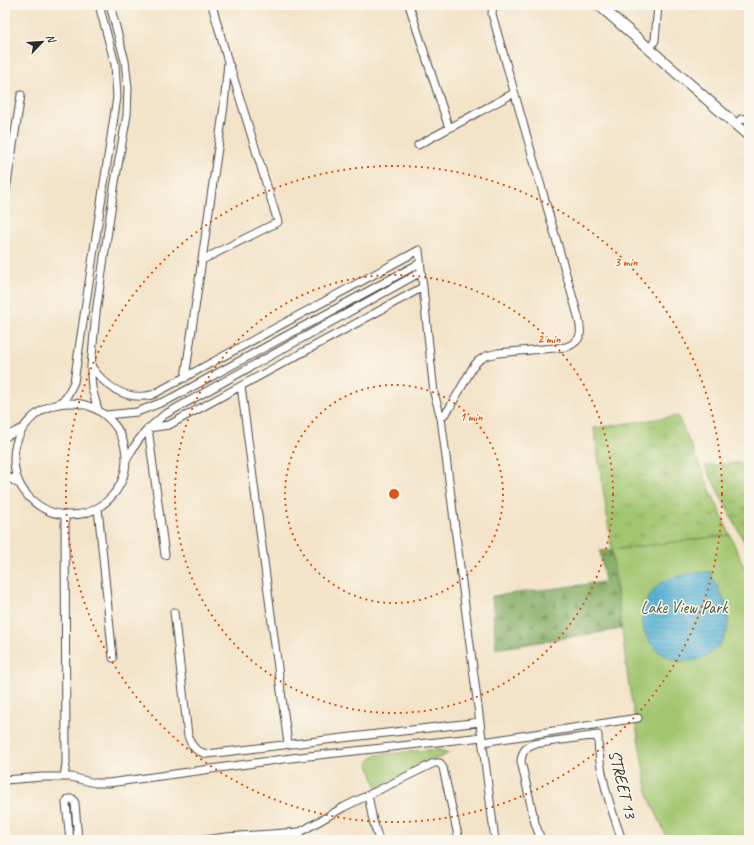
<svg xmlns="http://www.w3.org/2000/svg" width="754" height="845" viewBox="0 0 754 845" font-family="Caveat,sans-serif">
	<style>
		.grass { fill: url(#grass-tufts); stroke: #66784e }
		.forest { fill: url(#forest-firs); stroke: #566b46 }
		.wetland { fill: url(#wetland-marsh); stroke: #66784e }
		.park { fill: #a2c670; stroke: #66784e }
		.water { fill: url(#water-rules); stroke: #427082 }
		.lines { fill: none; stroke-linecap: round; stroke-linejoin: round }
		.street-casing { stroke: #494743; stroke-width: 9 }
		.secondary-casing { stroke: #494743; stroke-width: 12 }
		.street { stroke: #fff; stroke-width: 7 }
		.secondary { stroke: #fff; stroke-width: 10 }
		.ring { fill: none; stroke: #df570e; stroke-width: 2; stroke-dasharray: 2 4 }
		.labels { text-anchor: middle; stroke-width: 3; stroke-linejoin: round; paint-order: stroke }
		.park-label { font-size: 17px; fill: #4f5a40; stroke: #fbf7ec }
		.street-label { font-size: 17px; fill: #2b2b2b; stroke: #fbf7ec }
		.centre { fill: #df570e; stroke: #fbf7ec; stroke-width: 2 }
		.ring-label { font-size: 12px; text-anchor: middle; font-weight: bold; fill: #df570e; stroke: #fbf7ec; stroke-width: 3; stroke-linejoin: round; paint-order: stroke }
	</style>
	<defs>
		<pattern id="grass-tufts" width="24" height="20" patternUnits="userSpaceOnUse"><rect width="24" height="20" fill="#a2c670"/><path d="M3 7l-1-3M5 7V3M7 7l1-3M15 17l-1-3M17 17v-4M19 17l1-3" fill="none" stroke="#84a15c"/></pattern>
		<pattern id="forest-firs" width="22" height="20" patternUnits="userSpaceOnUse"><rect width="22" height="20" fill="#81ab62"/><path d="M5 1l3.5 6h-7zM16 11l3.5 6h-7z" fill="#6a8b51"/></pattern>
		<pattern id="wetland-marsh" width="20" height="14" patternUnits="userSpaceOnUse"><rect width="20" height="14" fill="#a2c670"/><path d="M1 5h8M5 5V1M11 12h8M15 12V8" fill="none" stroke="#84a15c"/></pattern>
		<pattern id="water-rules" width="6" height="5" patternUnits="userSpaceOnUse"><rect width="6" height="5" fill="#5ab5d8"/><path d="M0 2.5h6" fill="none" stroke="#4b93af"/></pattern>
	</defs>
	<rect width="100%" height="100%" fill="#fbf7ec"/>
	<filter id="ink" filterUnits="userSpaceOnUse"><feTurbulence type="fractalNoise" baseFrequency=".025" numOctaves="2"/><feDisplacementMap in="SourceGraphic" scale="8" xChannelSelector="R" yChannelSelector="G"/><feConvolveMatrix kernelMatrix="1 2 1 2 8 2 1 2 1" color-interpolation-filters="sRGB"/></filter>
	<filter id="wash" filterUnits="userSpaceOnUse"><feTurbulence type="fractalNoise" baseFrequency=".012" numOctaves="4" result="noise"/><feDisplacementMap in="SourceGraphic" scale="16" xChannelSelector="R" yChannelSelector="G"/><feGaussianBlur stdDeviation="0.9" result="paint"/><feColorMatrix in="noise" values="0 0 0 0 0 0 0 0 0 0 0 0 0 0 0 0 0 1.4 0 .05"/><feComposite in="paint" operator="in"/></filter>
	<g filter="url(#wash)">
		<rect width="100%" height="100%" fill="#f3e3c8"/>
		<path class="grass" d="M678 416 730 535 612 550 594 428Z"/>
		<path class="forest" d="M612 550 621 629 496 649 492 596 605 582 600 551Z"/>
		<path class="wetland" d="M749 462V551L705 466Z"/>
		<path class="park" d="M730 535 749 578V840H668L648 795 628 679 612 550Z
			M437 749 449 753 377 788 368 763 375 755Z"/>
		<path class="water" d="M710 572C722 596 740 623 717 647 682 686 621 639 650 595 653 590 659 584 665 581 679 574 695 573 710 572Z"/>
	</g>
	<g filter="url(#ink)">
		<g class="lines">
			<g class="street-casing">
				<path id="street" d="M409 5 449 128
					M493 5 492 14 578 316C582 332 583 341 566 347L498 353 486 356 478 361 473 367 449 409 441 418 495 840
					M650 49 655 40 658 5
					M736 125 741 119 749 118
					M418 145 514 93
					M5 196 21 95
					M202 260 278 222 230 66
					M91 366C106 387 125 401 152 395L419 250 434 393 441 418
					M185 378 224 106 228 62 212 5
					M241 386 288 744
					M14 459a56 56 0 1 1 112 0a56 56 0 1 1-112 0Z
					M59 403 66 398 74 382 117 97 115 64 99 5
					M98 410 92 388 91 376V366L96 313 115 182 127 115 128 88 125 61 110 5
					M106 415 137 412 168 400 420 263
					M5 437 21 429
					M127 459C138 438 146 430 164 415L421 272
					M5 475 19 484
					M98 508 113 658
					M165 555 148 428 169 425 423 287
					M174 612 188 736C192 747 195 751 207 754L480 722
					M483 742 638 718
					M64 777 66 764 65 515
					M5 780 42 777H71L95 783H109L291 758 482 737
					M368 795 373 821 379 840
					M70 840 66 803 68 799H73L75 803 78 840
					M205 840 226 837 299 832 300 840
					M286 840 344 807 434 763H440L443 768 459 840
					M541 840 535 823 521 761C522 752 525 747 533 744L598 735C598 771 610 806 622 840"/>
			</g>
			<g class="secondary-casing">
				<path id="secondary" d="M599 5 749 136"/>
			</g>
			<use href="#street" class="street"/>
			<use href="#secondary" class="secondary"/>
		</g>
	</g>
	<g class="ring">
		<circle cx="394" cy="494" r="109"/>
		<circle cx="394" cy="494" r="219"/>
		<circle cx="394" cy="494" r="328"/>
	</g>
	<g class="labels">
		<g class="park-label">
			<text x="684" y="613">Lake View Park</text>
		</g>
		<g class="street-label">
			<text transform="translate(623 784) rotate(76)" y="6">STREET 13</text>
		</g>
	</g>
	<circle cx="394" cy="494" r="6" class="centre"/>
	<g class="ring-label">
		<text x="626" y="266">3 min</text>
		<text x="549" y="343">2 min</text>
		<text x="471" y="421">1 min</text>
	</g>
	<rect width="754" height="845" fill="none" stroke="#fbf7ec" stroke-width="20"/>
	<g transform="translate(42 42) rotate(65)" stroke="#fbf7ec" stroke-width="3" paint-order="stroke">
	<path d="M0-3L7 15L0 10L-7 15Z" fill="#2b2b2b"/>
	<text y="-6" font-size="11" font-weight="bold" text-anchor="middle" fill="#2b2b2b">N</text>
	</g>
</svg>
